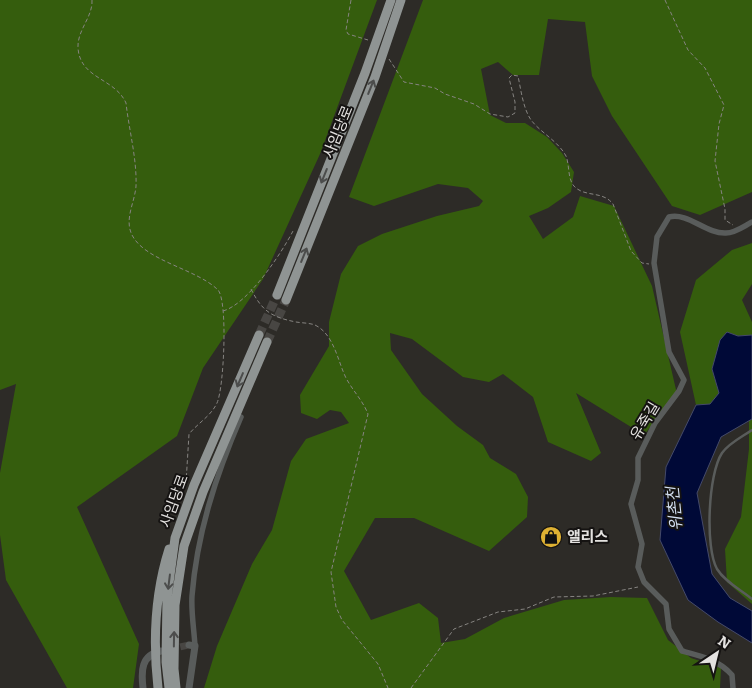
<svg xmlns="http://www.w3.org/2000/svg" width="752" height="688" viewBox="0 0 752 688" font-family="Literata,'Noto Sans KR',serif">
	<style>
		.forest { fill: #355d0d }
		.water { fill: #000937; stroke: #444a6a }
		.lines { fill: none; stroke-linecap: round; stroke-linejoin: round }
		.tertiary-tunnel { stroke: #484643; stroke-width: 7; stroke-dasharray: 7 3.5; stroke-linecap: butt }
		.trunk-tunnel { stroke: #484643; stroke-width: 9; stroke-dasharray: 9 4.5; stroke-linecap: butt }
		.path { stroke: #868481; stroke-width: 1; stroke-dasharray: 4 2.5; stroke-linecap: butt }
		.service { stroke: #595c5b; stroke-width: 2.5 }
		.minor { stroke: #595c5b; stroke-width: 5.5 }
		.tertiary { stroke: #595c5b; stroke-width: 7 }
		.trunk { stroke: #8f9493; stroke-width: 9 }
		.oneway { stroke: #4c4d4c }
		.labels { text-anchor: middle; stroke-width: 4; stroke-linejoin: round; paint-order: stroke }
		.street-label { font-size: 15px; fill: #e4e2e0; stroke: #151312 }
		.poi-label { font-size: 15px; font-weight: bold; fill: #e4e2e0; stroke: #151312; text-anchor: start }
		.water-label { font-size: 16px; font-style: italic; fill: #d2def0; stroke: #151312 }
	</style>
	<rect width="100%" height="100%" fill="#2d2b27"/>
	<path class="forest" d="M0 0H377L320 154 263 279 203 368 177 436 77 507 139 644 133 688H67L6 580 0 535V473L16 384 0 390Z
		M423 0H752V192L700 215 672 206 612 116 592 76 585 22 548 19 539 75H513L498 62 481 69 490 115 506 123H525L547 137 562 153 574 172 571 192 548 208 529 216 543 239 573 217 580 196 614 206 652 286 677 394 644 435 576 393 601 453 591 461 548 442 533 397 503 374 489 382 463 377 412 339 390 333 391 350 422 394 457 426 483 445 490 458 516 474 528 497 527 517 489 551 414 518H375L344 571 371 620 419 603 438 618 441 643 465 639 504 618 564 600 611 597 647 598 668 640 691 658 721 668 720 688H204L217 646 252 564 272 530 291 461 306 439 349 423 341 412 330 410 317 419 301 413 300 395 329 346V322L341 274 358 246 382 234 437 216 479 206 483 201 468 188 438 184 374 206 349 197Z
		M752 243V284L742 300 752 322V335L738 336 727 332 712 369 719 393 710 404 696 405 680 332 696 280 732 250Z
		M752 419V604L727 582 725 549 741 517 749 449V421Z"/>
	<path class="water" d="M727 332 738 336 752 335V419L721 437 697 493 712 574 730 598 752 611V643L718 622 688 600 660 540 666 467 696 405 710 404 719 393 712 369 720 340Z"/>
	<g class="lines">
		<path class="tertiary-tunnel" d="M170 649 189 645"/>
		<path class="trunk-tunnel" d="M259 335 277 295
			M267 342 286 300"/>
		<path class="path" d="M92 0C93 17 77 30 78 48 80 79 115 78 126 103 129 130 137 159 136 186 135 202 124 219 132 235 145 261 197 269 218 290 228 301 224 388 217 403 211 416 198 423 189 434L186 483
			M351 0 346 30 348 34 368 40
			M665 0 688 50 705 68 724 105 719 124 715 161 725 209V220L733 225
			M389 59 404 82 435 88 445 94 474 104 490 114 508 117 515 113V102L509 78 512 75 518 76C521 90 523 108 531 120 541 133 558 141 566 156 570 166 567 181 576 188 587 197 603 191 613 204L631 251 642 263 649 264
			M251 289C262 311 271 317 296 322 302 323 310 323 315 325 334 334 338 362 346 378 353 391 363 401 368 414L331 572 336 607 342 620 378 664 388 688
			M223 311C248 304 281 254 293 231
			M411 688 454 629 498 612 525 609 554 597 593 596 638 587"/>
		<path class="service" d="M752 430C742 437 729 443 722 453 708 474 705 548 717 569 725 582 741 590 752 599"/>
		<path class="minor" d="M195 646C194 629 191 612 192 596 197 533 216 475 241 417L236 416
			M733 688 732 675C719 660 701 656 682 651L669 629 666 604 644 582 638 567 642 544 631 504 638 480V458L655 423 679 391 684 380 669 352 654 263 657 237 669 217C688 212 706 234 726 233 735 233 744 226 752 222"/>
		<path class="tertiary" d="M143 688C141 671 141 655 161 651
			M189 688 195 646 189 645"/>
		<path class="trunk" d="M277 295 365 73 391 0
			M286 300 375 77 401 0
			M158 688C153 643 155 593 169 549
			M169 688 166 662 167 598 175 538 194 485 259 335
			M176 688 174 669 175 605 184 546 203 492 267 342"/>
	</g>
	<defs><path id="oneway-shaft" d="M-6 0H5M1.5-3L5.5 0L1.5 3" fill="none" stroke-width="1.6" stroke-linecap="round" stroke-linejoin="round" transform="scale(1.25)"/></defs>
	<g class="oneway">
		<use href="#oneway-shaft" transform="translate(371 87) rotate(-68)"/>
		<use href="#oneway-shaft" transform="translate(324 176) rotate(112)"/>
		<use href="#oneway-shaft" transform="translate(304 255) rotate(-68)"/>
		<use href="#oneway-shaft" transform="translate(240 380) rotate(113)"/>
		<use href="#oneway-shaft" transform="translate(169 582) rotate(97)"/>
		<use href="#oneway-shaft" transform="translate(174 639) rotate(-89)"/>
	</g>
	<defs>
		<g id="shop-disc" transform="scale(1.125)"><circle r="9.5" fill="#deb133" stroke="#151312"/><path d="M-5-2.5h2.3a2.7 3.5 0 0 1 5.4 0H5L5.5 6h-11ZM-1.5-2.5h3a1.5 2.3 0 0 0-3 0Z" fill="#111"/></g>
	</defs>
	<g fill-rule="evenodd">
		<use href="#shop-disc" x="551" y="537"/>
	</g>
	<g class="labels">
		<g class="street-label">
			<text transform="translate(338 132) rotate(-68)" y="5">사임당로</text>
			<text transform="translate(645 421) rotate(-59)" y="5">유죽길</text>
			<text transform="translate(174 501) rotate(-70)" y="5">사임당로</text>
		</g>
		<g class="poi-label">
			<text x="567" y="542">앨리스</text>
		</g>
		<g class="water-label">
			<text transform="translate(674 509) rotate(-96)" y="6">위촌천</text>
		</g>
	</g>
	<g transform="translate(717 653) rotate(35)" stroke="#151312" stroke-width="4" paint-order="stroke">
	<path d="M0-4L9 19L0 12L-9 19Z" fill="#e4e2e0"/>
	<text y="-8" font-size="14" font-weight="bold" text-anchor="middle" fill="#e4e2e0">N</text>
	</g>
</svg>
